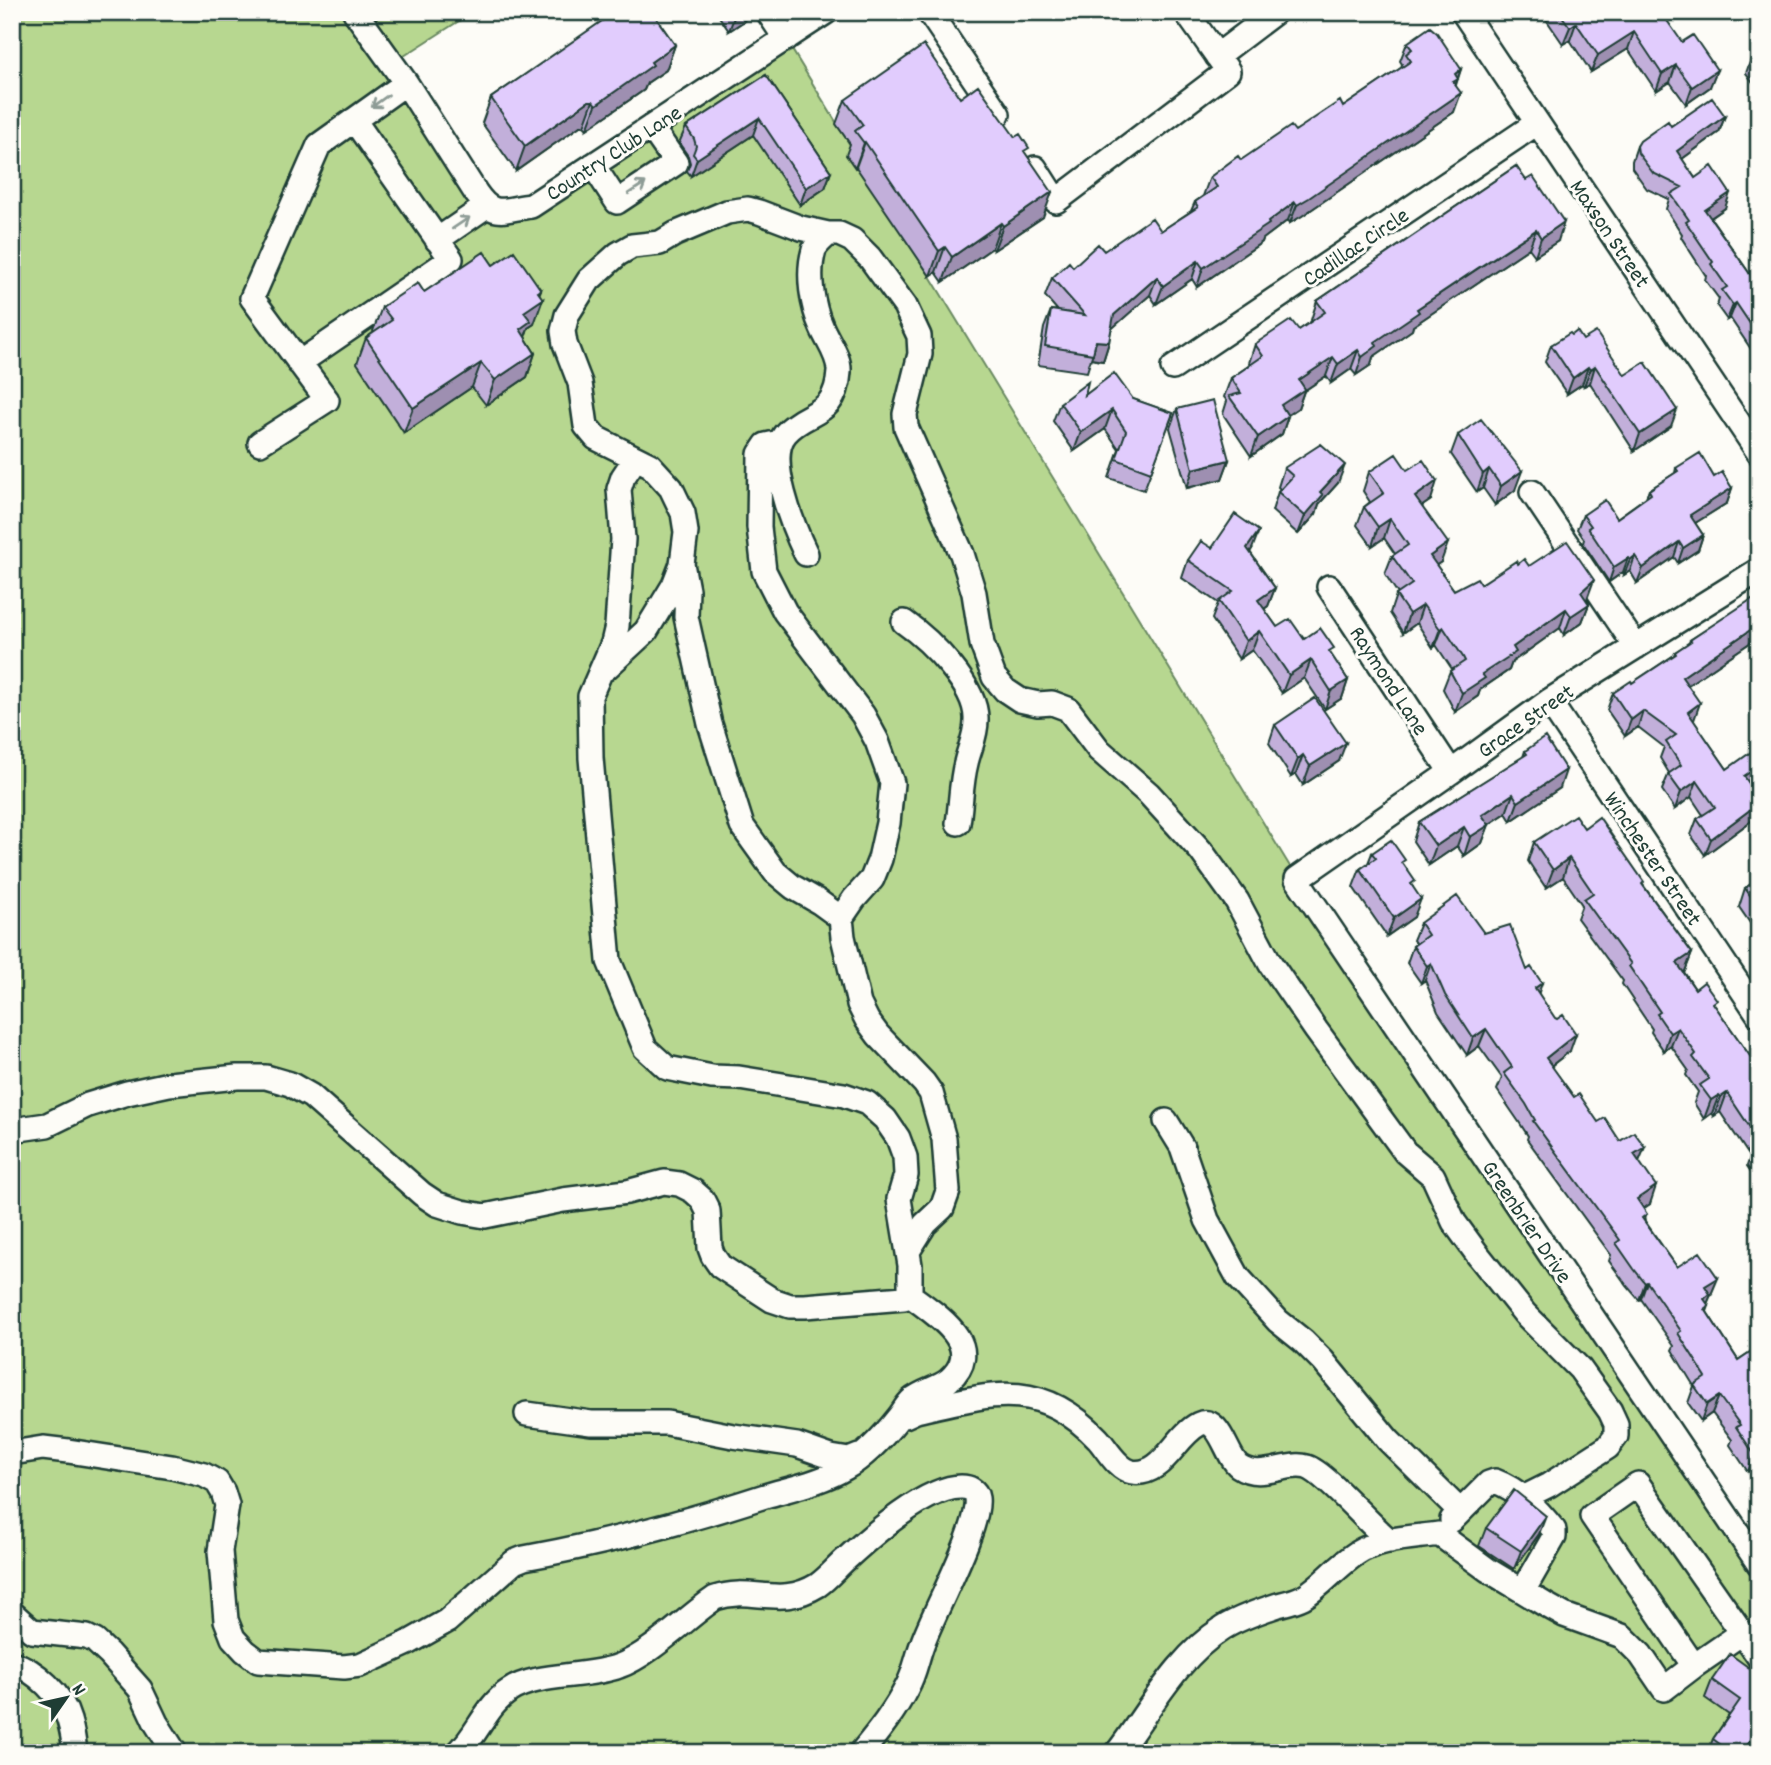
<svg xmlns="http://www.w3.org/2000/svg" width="1771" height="1765" viewBox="0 0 1771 1765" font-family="Dekko,sans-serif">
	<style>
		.green { fill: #b7d790; stroke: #6b8a62; stroke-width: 2 }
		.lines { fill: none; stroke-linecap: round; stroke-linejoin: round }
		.minor-casing { stroke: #1f3d34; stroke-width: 28 }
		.minor { stroke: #fdfcf7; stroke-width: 23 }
		.wall { fill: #c2afda; stroke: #1f3d34; stroke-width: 2 }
		.shaded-wall { fill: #9e8fb1; stroke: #1f3d34; stroke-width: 2 }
		.building { fill: #e1ccfd; stroke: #1f3d34; stroke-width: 2 }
		.oneway { stroke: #8e9c96 }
		.labels { text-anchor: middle; stroke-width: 6; stroke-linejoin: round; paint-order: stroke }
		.street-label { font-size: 23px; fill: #1f3d34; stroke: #fdfcf7 }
	</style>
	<rect width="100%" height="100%" fill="#fdfcf7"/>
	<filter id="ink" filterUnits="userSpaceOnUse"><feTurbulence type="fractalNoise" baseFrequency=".0143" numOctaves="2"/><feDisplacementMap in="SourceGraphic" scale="14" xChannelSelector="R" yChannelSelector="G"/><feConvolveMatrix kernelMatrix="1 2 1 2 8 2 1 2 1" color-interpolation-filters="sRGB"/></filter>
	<g filter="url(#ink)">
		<path class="green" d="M12 12H473L393 63 486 199 513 211 786 40 1297 878 1759 1563V1753H12Z"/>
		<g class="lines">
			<g class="minor-casing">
				<path id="minor" d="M355 12 406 83 476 193C494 219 503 209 531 206L826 12
					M768 12 786 39
					M929 12 998 114
					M1463 12 1759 453
					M1217 56 1275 12
					M593 165 617 202 676 163 651 127
					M1035 168 1056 201 1228 71 1186 12
					M437 240 485 207
					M299 363 451 259 354 120
					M1173 368 1537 123
					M780 442 766 445 760 454 759 527 764 571 785 612 863 715 877 741 892 783 888 823 880 859 872 879 854 899 841 918 843 937 859 1004 867 1020 878 1035 924 1083 931 1093 944 1139 948 1191 942 1208 925 1224 908 1251
					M260 443 327 400 252 298 319 145 406 83
					M635 459 623 477 619 489 623 539 617 626 613 643 590 696 591 758 609 961 645 1048 667 1068 712 1077 739 1078 844 1095 867 1103 885 1119 898 1138 905 1157 906 1175 899 1199 910 1265V1295
					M1532 492 1636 647
					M806 554C794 529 764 457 786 433 807 409 836 418 839 372 840 357 828 342 822 328 812 306 807 274 814 250 817 243 823 239 828 234
					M1759 570 1549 701 1451 772 1297 879 1759 1564
					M1329 587 1451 772
					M904 622C930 640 978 687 976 721 976 736 969 749 966 763 961 782 961 804 958 823
					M605 669 646 631 674 585 682 564
					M1549 701 1759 1015
					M841 918 819 902 793 887 775 872 742 826 710 724 686 617 687 590 682 564 686 532 683 513 671 488 650 465 596 438 586 426 580 383 565 344 563 331 567 315 589 280 618 254 632 246 660 243 675 234 727 212 748 209 759 212 801 228 828 234H839L852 240 870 258 905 306 919 336 920 354 905 414 906 427 962 554 974 593 982 644 994 677 1005 690 1020 700 1038 704 1052 703 1068 709 1099 750 1149 794 1201 851 1237 901 1270 963 1316 1030 1405 1152 1433 1176 1454 1222 1478 1255 1525 1314 1580 1369 1610 1411 1616 1424V1436L1608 1447 1549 1485 1525 1497
					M1166 1121 1182 1147 1207 1220 1238 1277 1278 1321 1303 1341 1323 1361 1388 1440 1460 1511
					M12 1130 47 1125 88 1105 127 1093 169 1084 237 1077H266L290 1084 311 1096 422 1194 437 1204 462 1212 485 1216 563 1200 627 1192 664 1182 679 1184 693 1191 702 1199 708 1211 710 1248 713 1256 720 1266 772 1300 790 1306H805L904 1298 910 1295
					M527 1414 591 1423H667L733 1436 797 1445 831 1457 849 1460 859 1456
					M905 1416 916 1411C990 1394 1039 1377 1098 1439 1107 1449 1117 1469 1132 1472 1163 1477 1175 1436 1199 1424 1220 1415 1226 1456 1239 1466 1261 1481 1286 1461 1307 1467 1326 1473 1370 1526 1390 1541
					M12 1453 43 1448 68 1451 172 1467 204 1475 217 1482 223 1492 227 1505 220 1551 226 1620 233 1638 245 1651 258 1661 344 1667 360 1665 408 1643 447 1621 514 1562 524 1558C608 1543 685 1522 765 1496 792 1488 822 1482 845 1468 866 1456 884 1436 899 1417 903 1412 907 1404 912 1400 922 1391 938 1389 949 1380 988 1345 934 1314 910 1295
					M1452 1520 1489 1483 1495 1481C1521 1491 1537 1509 1554 1530V1537L1523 1591
					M12 1613 32 1631 87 1637 95 1641 109 1654 140 1689 156 1723 175 1753
					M1742 1633 1694 1666 1592 1516 1638 1484 1759 1657
					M12 1663C36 1670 62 1695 69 1720 72 1730 74 1742 75 1753
					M458 1753C478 1734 486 1706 509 1691 534 1673 588 1678 619 1666 650 1655 687 1617 715 1598 752 1585 779 1609 818 1585 828 1578 837 1567 846 1559 871 1536 926 1487 961 1487 969 1487 976 1490 977 1498 981 1526 934 1611 923 1642 917 1657 915 1673 907 1687 895 1711 878 1732 861 1753
					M1117 1753C1150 1710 1176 1658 1223 1628 1239 1618 1260 1611 1278 1605 1286 1603 1295 1601 1303 1597 1323 1585 1337 1566 1357 1553 1380 1538 1412 1538 1439 1534L1488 1570 1546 1605 1564 1615 1622 1636 1641 1655 1664 1689 1694 1666"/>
			</g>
			<use href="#minor" class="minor"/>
		</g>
		<path class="wall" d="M610 12H652L675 45 666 70 647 83 644 90 587 129 584 126H580L516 171 482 123 491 98 608 18Z
			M716 12H747L744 21 729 31Z
			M1541 12H1661L1710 87 1686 104 1670 82 1656 91 1628 49 1591 72 1570 40 1563 44Z
			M1407 43 1461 69 1456 85 1454 112 1302 216 1290 223 1288 220 1263 239 1262 242 1197 287 1192 279 1156 304 1150 295 1111 329 1109 342 1103 361 1091 359 1087 372 1038 365 1044 328 1051 310 1058 311 1045 296 1052 278 1104 251 1161 231 1191 211 1195 202 1203 196 1210 177 1295 131 1343 107 1401 68 1402 64 1400 61Z
			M1759 53V90L1746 73 1751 59Z
			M766 75 831 172 825 188 800 205 753 135 691 176 687 171 690 163 688 156 679 143 686 127Z
			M960 98 1026 155 1043 217 994 250 992 248 943 282 936 272 930 276 856 167 855 168 846 155 850 144 836 124 845 100Z
			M1725 116 1719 132 1682 159 1695 178 1725 208 1711 218 1759 287V361L1730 318 1727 320 1717 306 1719 299 1705 280 1706 276 1681 237 1682 234 1666 209 1669 199 1647 189 1632 168V161L1637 146 1671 126Z
			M1516 166 1558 241 1535 256 1529 248 1413 326 1412 330 1373 357 1371 365 1356 375 1351 369 1331 383 1326 376 1304 391 1298 408 1288 415V416L1282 434 1251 456 1223 414 1227 401 1224 397 1231 378 1250 365 1249 363 1255 344 1299 330 1312 321 1311 320 1317 301Z
			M493 265 539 294 534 324 528 328 525 337 535 353 527 377 486 405 472 387 404 433 357 363 366 338 374 332 373 331 382 307 424 292Z
			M1572 335 1583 340 1625 375 1671 426 1634 451 1590 383 1584 386 1582 384 1567 394 1545 362 1551 345Z
			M1085 395 1133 399 1173 413 1144 490 1109 478 1119 449 1105 429 1074 451 1053 421 1060 403Z
			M1177 409 1229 460 1222 479 1187 488 1170 428Z
			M1458 435 1515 490 1495 505 1483 488 1477 492 1451 454Z
			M1284 468 1338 483 1319 504 1316 514 1298 534 1272 511 1278 492 1281 490 1278 487Z
			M1676 468 1714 477 1732 488 1727 503 1695 523 1703 535 1698 550 1678 563 1674 557 1637 583 1630 571 1624 575 1623 572 1609 582 1583 543 1584 539 1577 529 1583 515 1617 518 1646 497 1649 490 1675 473Z
			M1407 470 1431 500 1422 506 1441 562 1436 565 1454 590 1481 584 1518 564 1529 566 1587 599 1589 604 1582 622 1564 635 1560 628 1512 662 1509 670 1480 690 1478 696 1455 712 1443 689 1450 671 1452 669 1436 645 1433 648 1417 623 1403 633 1390 613 1396 595 1398 594 1385 574 1392 556 1395 554 1384 538 1372 546 1357 525 1364 507 1370 502 1363 491 1369 472Z
			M1212 548 1252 549 1250 552 1275 588 1268 606 1264 609 1277 627 1304 639 1331 655 1348 680 1342 698 1325 709 1304 678 1282 693 1252 650 1239 659 1212 619 1218 603 1182 578 1188 560Z
			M1759 596V644L1757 645 1754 640 1688 685 1693 720 1727 769 1757 779 1750 785 1759 798V809L1755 818 1705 855 1691 835 1697 819 1703 815 1691 797 1675 809 1662 790 1669 773 1660 758 1664 747 1638 727 1625 736 1607 710 1613 693 1632 683 1674 655 1675 652 1689 643 1690 640Z
			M1275 725 1339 761 1303 785 1296 774 1291 777 1269 743Z
			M1525 751 1560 788 1511 821 1506 813 1489 824 1482 843 1464 856 1457 846 1429 865 1413 841 1419 822 1523 757Z
			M1584 828 1643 885 1692 953 1685 971 1684 972 1695 989 1715 1006 1759 1069V1183L1747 1166 1750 1157 1720 1112 1714 1116 1712 1113 1704 1119 1694 1103 1698 1092 1686 1075 1688 1070 1671 1046 1664 1051 1651 1032 1652 1029 1622 984 1623 981 1577 918 1582 905 1563 877 1546 888 1528 861 1534 842Z
			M1372 853 1413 887 1414 917 1387 936 1353 887 1360 869 1368 863Z
			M1759 879V936L1739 907 1745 888Z
			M1420 923 1484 933 1527 970 1538 993 1570 1051 1551 1066 1574 1097 1598 1122 1620 1141 1639 1162 1650 1204 1643 1208 1645 1221 1677 1267 1712 1295 1710 1296 1707 1303V1312L1738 1360 1759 1346V1480L1751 1469 1748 1472 1730 1445 1732 1440 1712 1413 1701 1421 1688 1403 1694 1386 1672 1350 1674 1346 1641 1299 1639 1300 1627 1286 1609 1261 1611 1255 1527 1139 1528 1136 1519 1122 1497 1090 1502 1078 1479 1046 1467 1055 1438 1012 1425 980 1421 983 1407 963 1413 946 1416 944 1413 940Z
			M1486 1528 1539 1534 1514 1569 1479 1546Z
			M1759 1675V1737L1748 1753H1707L1713 1739 1729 1715 1705 1698 1712 1680Z"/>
		<path class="shaded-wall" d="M736 12H747L744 21 729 31Z
			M1576 23 1570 40 1563 44 1570 27Z
			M1634 32 1628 49 1591 72 1598 55Z
			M675 45 666 70 647 83 644 90 587 129 596 105 651 62Z
			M1676 65 1670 82 1656 91 1662 74Z
			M1461 69 1451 97 1455 74Z
			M1717 70 1710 87 1686 104 1692 87Z
			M1461 93 1454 112 1302 216 1290 223 1297 205Z
			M589 101H593L584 126H580L516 171 525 146Z
			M1725 116 1719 132 1671 167 1677 151Z
			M759 118 753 135 691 176 697 159Z
			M865 142 856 167 855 168 864 143Z
			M831 172 825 188 800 205 806 188Z
			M1052 192 1043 217 994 250 1003 226Z
			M1730 193 1725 208 1700 225 1705 210Z
			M1295 202 1288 220 1263 239 1262 242 1197 287 1203 268Z
			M1564 222 1558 241 1535 256 1541 238Z
			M1001 223 992 248 943 282 952 257Z
			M1536 230 1529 248 1413 326 1412 330 1373 357 1371 365 1356 375 1362 357 1375 342 1417 309Z
			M945 247 936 272 930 276 939 251Z
			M1198 261 1192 279 1156 304 1163 286Z
			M1157 277 1150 295 1107 333 1114 315Z
			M541 290 535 304 543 299 534 324 528 328 522 346 515 337 524 312 538 292Z
			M1736 303 1730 318 1727 320 1733 305Z
			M1096 341 1109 342 1103 361 1091 359Z
			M1358 350 1351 369 1331 383 1338 364Z
			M535 353 527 377 486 405 495 380Z
			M1333 357 1326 376 1304 391 1298 408 1274 424 1281 405 1299 380Z
			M481 363 472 387 404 433 413 408Z
			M1595 366 1590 383 1584 386 1590 370Z
			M1588 367 1582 384 1567 394 1573 378Z
			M1112 410 1105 429 1074 451 1081 432Z
			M1677 410 1671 426 1634 451 1640 434Z
			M1288 416 1282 434 1251 456 1258 437Z
			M1229 460 1222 479 1187 488 1193 469Z
			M1345 465 1338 483 1319 504 1316 514 1298 534 1305 516 1320 492Z
			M1489 469 1483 488 1477 492 1483 474Z
			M1522 471 1515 490 1495 505 1501 486Z
			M1437 481 1431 500 1408 516 1415 497Z
			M1732 488 1727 503 1684 530 1690 515Z
			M1390 519 1384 538 1372 546 1378 527Z
			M1259 531 1252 549 1241 566 1247 548Z
			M1703 535 1698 550 1678 563 1683 548Z
			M1679 542 1674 557 1637 583 1643 568Z
			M1448 543 1441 562 1423 574 1430 556Z
			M1635 556 1630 571 1624 575 1630 560Z
			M1628 558 1623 572 1609 582 1614 567Z
			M1594 580 1587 599 1574 611 1581 592Z
			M1275 588 1268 606 1251 618 1258 600Z
			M1589 604 1582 622 1564 635 1571 616Z
			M1423 605 1417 623 1403 633 1409 614Z
			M1566 609 1560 628 1512 662 1509 670 1480 690 1478 696 1455 712 1462 693 1513 647Z
			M1759 624 1754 640 1676 693 1682 677Z
			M1443 627 1436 645 1433 648 1440 629Z
			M1259 631 1252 650 1239 659 1246 641Z
			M1311 660 1304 678 1282 693 1289 675Z
			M1348 680 1342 698 1325 709 1331 691Z
			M1700 703 1694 720 1682 728 1688 712Z
			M1643 711 1638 727 1625 736 1631 720Z
			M1346 743 1339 761 1303 785 1310 766Z
			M1303 755 1296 774 1291 777 1298 759Z
			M1759 766V776L1757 779 1738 793 1744 776Z
			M1566 770 1560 788 1511 821 1518 802Z
			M1697 781 1691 797 1675 809 1681 792Z
			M1513 794 1506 813 1476 833 1482 815Z
			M1759 803V809L1755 818 1705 855 1711 839Z
			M1489 825 1482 843 1464 856 1470 837Z
			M1464 827 1457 846 1429 865 1436 846Z
			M1569 858 1563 877 1546 888 1553 870Z
			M1421 899 1414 917 1387 936 1394 918Z
			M1692 953 1685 971 1670 981 1677 963Z
			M1431 963 1425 980 1421 983 1427 966Z
			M1542 983 1536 1001 1535 988Z
			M1678 1028 1671 1046 1664 1051 1670 1033Z
			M1486 1029 1479 1046 1467 1055 1473 1038Z
			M1576 1034 1570 1051 1539 1075 1546 1058Z
			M1727 1093 1720 1112 1714 1116 1721 1097Z
			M1719 1095 1712 1113 1704 1119 1711 1100Z
			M1645 1147 1638 1164 1634 1154Z
			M1656 1186 1650 1204 1631 1217 1637 1199Z
			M1718 1278 1705 1309 1709 1306 1703 1323 1705 1286Z
			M1647 1282 1641 1299 1639 1300 1645 1283Z
			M1719 1396 1712 1413 1701 1421 1707 1404Z
			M1758 1452 1751 1469 1748 1472 1754 1454Z
			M1546 1516 1539 1534 1514 1569 1521 1551Z
			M1759 1728V1737L1748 1753H1741Z"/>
		<path class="building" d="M615 12H652L675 45 651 62 653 65 596 105 593 101H589L525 146 491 98Z
			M1559 12H1661L1682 42 1693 35 1717 70 1692 87 1676 65 1662 74 1634 32 1598 55 1576 23 1570 27Z
			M1430 27 1437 33 1461 69 1455 74 1458 79 1453 82 1461 93 1309 198 1297 205 1295 202 1268 222 1269 224 1203 268 1198 261 1163 286 1157 277 1114 315 1109 342 1096 341 1093 354 1045 346 1051 310 1085 315 1052 278 1069 262 1073 267 1098 244 1104 251 1152 218 1161 231 1198 207 1195 202 1217 187 1210 177 1238 156 1241 160 1291 126 1295 131 1340 101 1343 107 1411 61 1406 54 1412 49 1407 43Z
			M924 45 960 98 978 85 1015 137 1020 134 1029 148 1024 151 1052 192 1003 226 1001 223 952 257 945 247 939 251 865 142 864 143 855 131 863 125 845 100Z
			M1759 53V69L1751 59Z
			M766 75 831 172 806 188 759 118 697 159 693 154 696 146 694 139 686 127Z
			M1712 98 1725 116 1677 151 1695 178 1712 166 1730 193 1705 210 1759 287V337L1736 303 1733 305 1722 290 1727 287 1711 264 1713 262 1686 222 1689 220 1671 194 1682 187 1653 173 1638 153 1637 146 1640 141 1668 121 1671 126Z
			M1516 166 1526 180 1533 176 1564 222 1541 238 1536 230 1478 268 1417 309 1419 312 1375 342 1377 346 1362 357 1358 350 1338 364 1333 357 1299 380 1305 389 1281 405 1288 416 1258 437 1229 396 1241 393 1231 378 1263 356 1255 344 1291 320 1299 330 1325 312 1317 301Z
			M514 251 541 290 538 292 543 299 524 312 531 321 520 329 535 353 495 380 481 363 413 408 366 338 392 320 382 307 418 283 424 292 484 252 493 265Z
			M1577 331 1583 340 1596 332 1625 375 1645 362 1677 410 1640 434 1595 366 1590 370 1588 367 1573 378 1551 345 1570 333 1572 335Z
			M1114 373 1133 399 1173 413 1151 472 1116 459 1126 431 1112 410 1081 432 1060 403 1088 382 1085 395Z
			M1213 400 1229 460 1193 469 1177 409Z
			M1481 419 1522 471 1501 486 1489 469 1483 474 1458 435Z
			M1321 444 1345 465 1320 492 1323 495 1305 516 1278 492 1293 476 1284 468Z
			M1700 453 1714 477 1722 472 1732 488 1690 515 1703 535 1683 548 1679 542 1643 568 1635 556 1630 560 1628 558 1614 567 1588 528 1591 526 1583 515 1605 500 1617 518 1651 494 1649 490 1678 471 1676 468Z
			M1396 454 1407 470 1423 460 1437 481 1415 497 1448 543 1430 556 1454 590 1477 578 1481 584 1516 561 1518 564 1524 559 1529 566 1567 541 1594 580 1581 592 1589 604 1571 616 1566 609 1513 647 1516 652 1482 674 1485 678 1462 693 1450 671 1465 661 1463 657 1443 627 1440 629 1423 605 1409 614 1396 595 1412 584 1392 556 1408 545 1390 519 1378 527 1364 507 1384 493 1369 472Z
			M1235 514 1259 531 1247 548 1275 588 1258 600 1277 627 1290 619 1304 639 1320 628 1334 648 1329 651 1348 680 1331 691 1311 660 1289 675 1259 631 1246 641 1219 601 1233 591 1188 560 1201 541 1212 548Z
			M1758 595 1759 596V624L1682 677 1700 703 1688 712 1727 769 1754 750 1759 757V766L1744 776 1759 798V803L1711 839 1697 819 1715 807 1697 781 1681 792 1668 774 1681 765 1666 742 1676 735 1643 711 1631 720 1613 693 1631 681 1632 683 1676 654 1675 652 1691 641 1690 640Z
			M1315 698 1346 743 1310 766 1303 755 1298 759 1275 725Z
			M1545 737 1566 770 1518 802 1513 794 1482 815 1489 825 1470 837 1464 827 1436 846 1419 822 1527 754 1525 751Z
			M1575 815 1584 828 1599 817 1644 882 1642 884 1692 953 1677 963 1695 989 1704 982 1717 1000 1713 1003 1759 1069V1141L1727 1093 1721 1097 1719 1095 1711 1100 1700 1085 1709 1079 1693 1057 1696 1054 1678 1028 1670 1033 1657 1014 1660 1012 1629 966 1631 964 1584 899 1593 893 1569 858 1553 870 1534 842Z
			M1391 840 1405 860 1402 862 1415 881 1411 884 1421 899 1394 918 1360 869 1376 858 1372 853Z
			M1759 879V908L1745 888Z
			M1457 896 1484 933 1510 925 1527 970 1531 967 1542 983 1535 988 1555 1018 1557 1019 1563 1015 1576 1034 1546 1058 1574 1097 1579 1094 1598 1122 1605 1118 1620 1141 1634 1132 1645 1147 1634 1154 1656 1186 1637 1199 1647 1214 1642 1218 1677 1267 1700 1252 1718 1278 1705 1286 1710 1294 1704 1299 1709 1306 1705 1309 1738 1360 1759 1346V1454L1758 1452 1754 1454 1736 1427 1740 1425 1719 1396 1707 1404 1694 1385 1706 1377 1678 1333 1681 1331 1647 1282 1645 1283 1634 1269 1616 1243 1620 1240 1533 1121 1535 1120 1526 1104 1504 1073 1512 1067 1486 1029 1473 1038 1445 995 1431 963 1427 966 1413 946 1428 935 1420 923Z
			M1759 1144V1155L1754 1148Z
			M1514 1490 1546 1516 1521 1551 1486 1528Z
			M1730 1654 1759 1675V1728L1741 1753H1732L1713 1739 1740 1700 1712 1680Z"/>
		<defs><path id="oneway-shaft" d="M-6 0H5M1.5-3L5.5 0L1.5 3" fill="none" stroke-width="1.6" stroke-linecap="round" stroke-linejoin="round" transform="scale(1.75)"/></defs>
		<g class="oneway">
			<use href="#oneway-shaft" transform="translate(380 101) rotate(144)"/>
			<use href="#oneway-shaft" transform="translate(637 188) rotate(-33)"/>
			<use href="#oneway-shaft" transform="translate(461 223) rotate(-34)"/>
		</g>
	</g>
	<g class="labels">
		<g class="street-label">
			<text transform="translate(613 152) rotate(-33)" y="8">Country Club Lane</text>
			<text transform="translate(1611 233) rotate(56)" y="8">Maxson Street</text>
			<text transform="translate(1355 246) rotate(-34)" y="8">Cadillac Circle</text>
			<text transform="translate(1390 680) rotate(57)" y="8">Raymond Lane</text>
			<text transform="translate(1525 720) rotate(-35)" y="8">Grace Street</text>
			<text transform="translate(1654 858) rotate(56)" y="8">Winchester Street</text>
			<text transform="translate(1528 1221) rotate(56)" y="8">Greenbrier Drive</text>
		</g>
	</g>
	<rect width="1771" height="1765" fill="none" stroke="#fdfcf7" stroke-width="42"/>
	<rect x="21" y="21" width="1729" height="1723" fill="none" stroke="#1f3d34" stroke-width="2.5" filter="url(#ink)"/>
	<g transform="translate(66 1698) rotate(56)" stroke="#fdfcf7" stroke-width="5" paint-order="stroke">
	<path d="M0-5L12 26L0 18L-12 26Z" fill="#1f3d34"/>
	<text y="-10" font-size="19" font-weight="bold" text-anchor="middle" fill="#1f3d34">N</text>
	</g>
</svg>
